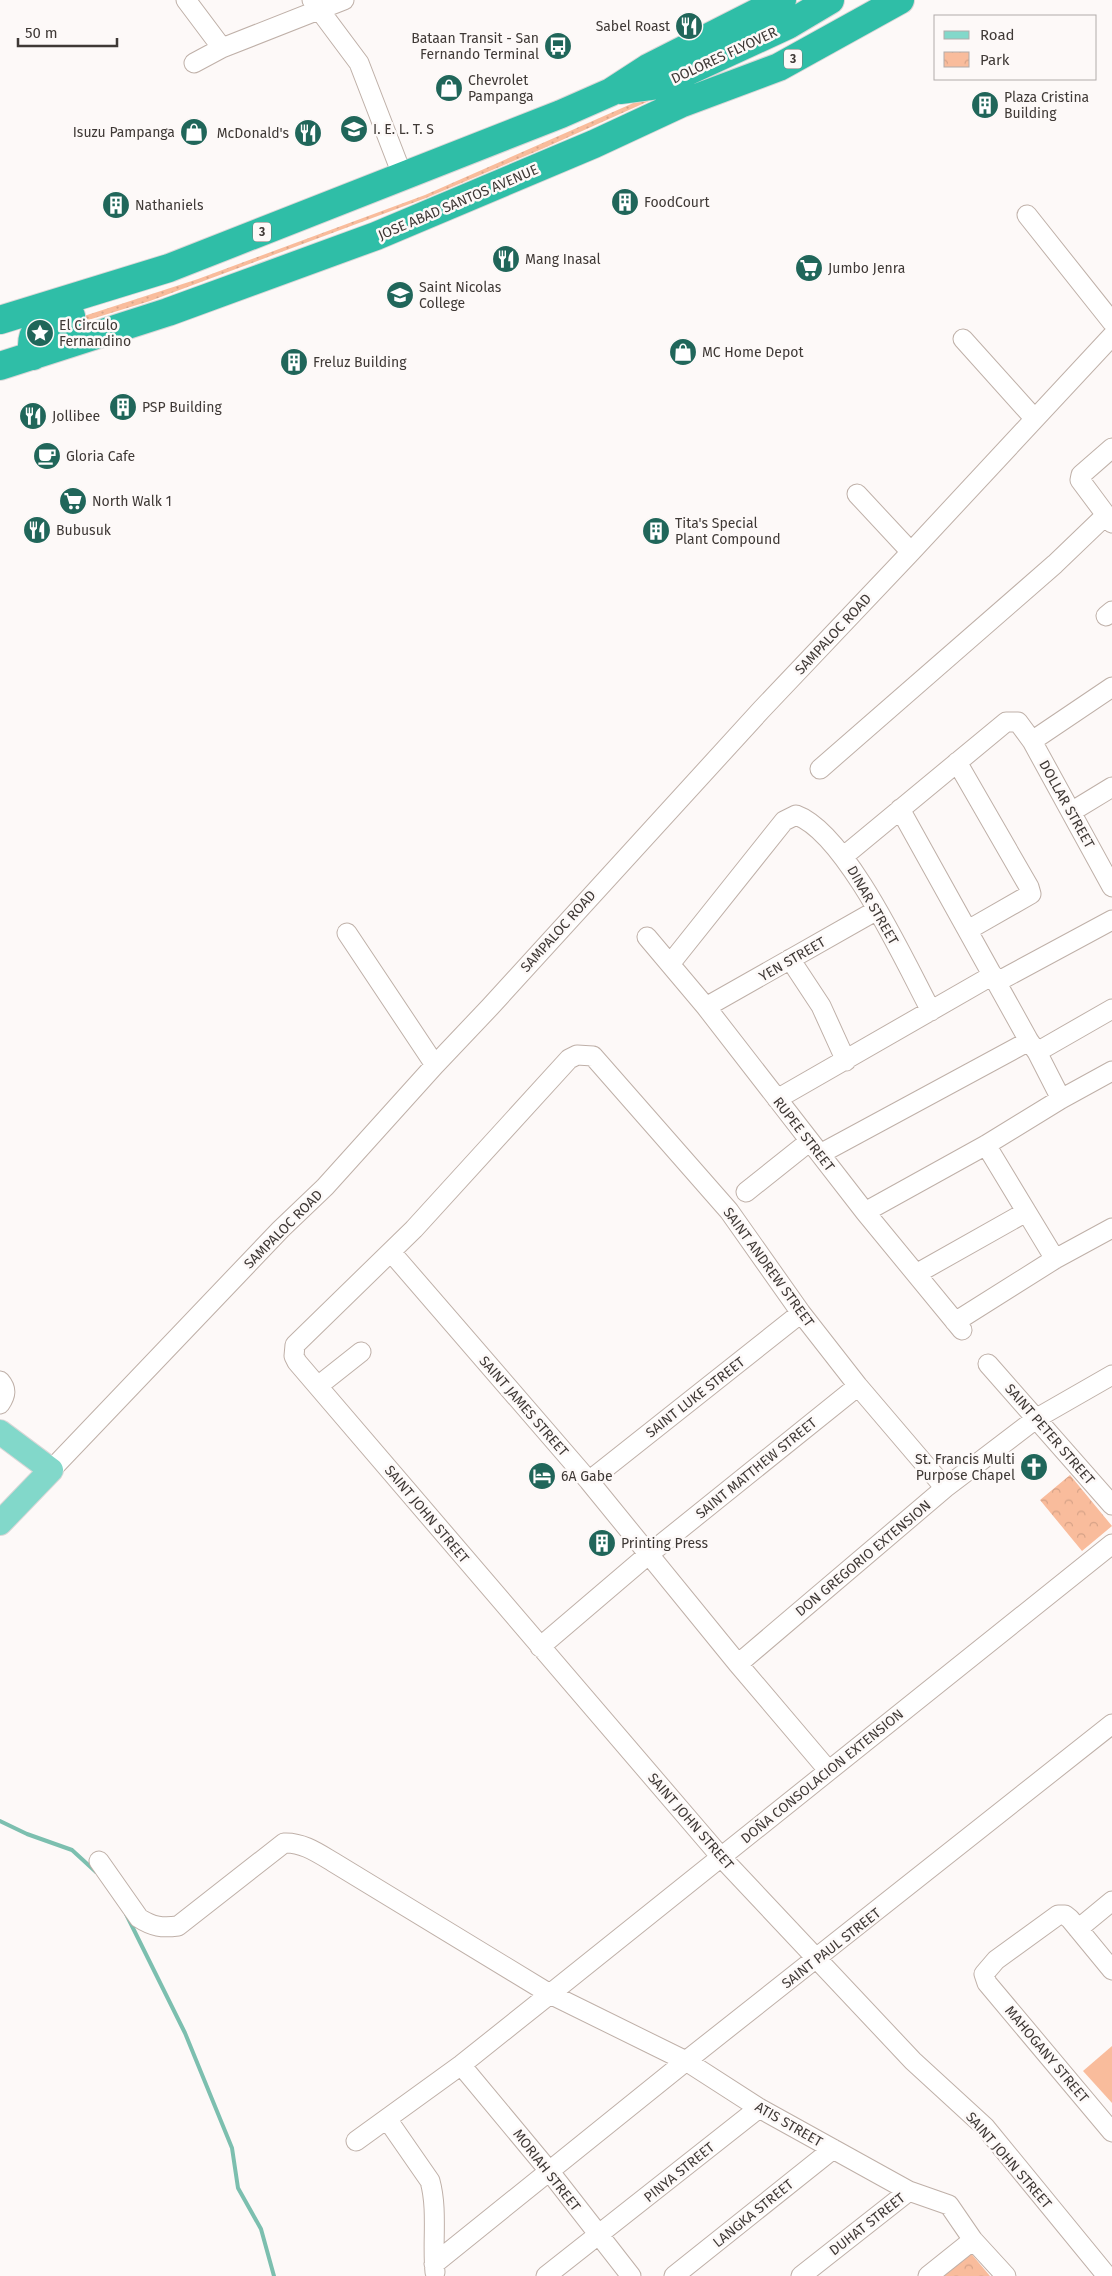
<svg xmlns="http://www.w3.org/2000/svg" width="1112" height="2276" viewBox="0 0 1112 2276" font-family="'Fira Sans',sans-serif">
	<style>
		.park { fill: url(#park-crowns) }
		.garden { fill: url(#garden-dots) }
		.pitch { fill: #f9bc9c }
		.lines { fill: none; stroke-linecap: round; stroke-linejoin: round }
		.stream { stroke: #7cbfaf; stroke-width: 4 }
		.minor-casing { stroke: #bfb0a8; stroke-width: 21 }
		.major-casing { stroke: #d9d7d7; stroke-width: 26 }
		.highway-casing { stroke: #d9d7d7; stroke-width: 30 }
		.minor { stroke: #fff; stroke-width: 19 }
		.major { stroke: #82d8ca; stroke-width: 24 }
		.highway { stroke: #2fbea7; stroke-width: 28 }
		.labels { text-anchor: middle; stroke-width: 5; stroke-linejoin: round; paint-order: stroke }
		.shield { fill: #fdf9f8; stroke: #787370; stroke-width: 1 }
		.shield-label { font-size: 12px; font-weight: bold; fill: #3f3936 }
		.poi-label { font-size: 14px; fill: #3f3936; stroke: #fdf9f8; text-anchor: start }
		.street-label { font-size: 14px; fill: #3f3936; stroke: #fdf9f8 }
	</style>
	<defs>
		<pattern id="park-crowns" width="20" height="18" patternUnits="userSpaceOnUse" patternTransform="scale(1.25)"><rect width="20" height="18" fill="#f9bc9c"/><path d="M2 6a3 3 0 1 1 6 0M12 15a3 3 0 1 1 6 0" fill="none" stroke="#d6a287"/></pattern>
		<pattern id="garden-dots" width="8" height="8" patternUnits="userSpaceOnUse" patternTransform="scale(1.25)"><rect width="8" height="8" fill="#f9bc9c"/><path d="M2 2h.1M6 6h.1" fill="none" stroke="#d6a287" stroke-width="1.8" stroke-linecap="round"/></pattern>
	</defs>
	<rect width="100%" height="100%" fill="#fdf9f8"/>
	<path class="park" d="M1070 1475 1112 1526 1082 1551 1040 1500Z
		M969 2251 990 2276H939Z"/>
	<path class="garden" d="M706 71 707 75 542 149 426 198 150 301 46 333 47 328 198 279 425 195Z"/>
	<path class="pitch" d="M1112 2046V2103L1083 2071Z"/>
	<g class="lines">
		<path class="stream" d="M0 1821 27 1834 72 1850 96 1872
			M126 1914 185 2033 232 2148 238 2188 261 2229 274 2276"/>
		<g class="minor-casing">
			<path id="minor" d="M186 0 222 48
				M312 0 359 63 403 177
				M194 63 222 48 344 0
				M1027 215 1112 322
				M963 339 1034 418
				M1112 448 1081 475 1080 480 1112 523
				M857 494 911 552
				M1106 616 1112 611
				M1032 741 1112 687
				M957 762 1029 887 1031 894 968 930
				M820 769 1055 564 1106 515
				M900 809 1029 1041 1037 1052 1061 1099
				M1071 812 1112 787
				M844 856 1006 722H1018L1032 741 1112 887
				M347 933 435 1065
				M647 937 706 1007 865 1212 962 1330
				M790 959 821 1006 846 1061
				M670 964 784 821 796 815C846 833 905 962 931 1011
				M997 982 1112 920
				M706 1007 877 910
				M1037 1052 1112 1009
				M777 1099 993 975
				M986 1145 1055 1259
				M820 1154 1029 1041
				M746 1192 810 1141
				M865 1212 986 1145 1061 1099 1112 1071
				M391 1252 589 1481 738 1664 828 1770
				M916 1274 1026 1212
				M955 1322 1055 1259 1112 1228
				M988 1364 1112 1505
				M0 1381C7 1389 6 1395 0 1404
				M318 1386 361 1352
				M51 1470 281 1229 325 1187 435 1065 490 1007 762 709 911 552 1112 336
				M589 1481 801 1313
				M945 1488 858 1386 801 1313 729 1211 593 1056 577 1055 569 1059 414 1229 295 1345 294 1356 297 1362 721 1857 913 2061 985 2127 1107 2276
				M540 1647 649 1554 858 1386
				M738 1664 945 1488 1037 1418 1112 1375
				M99 1861 139 1918C153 1927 162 1928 178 1926L284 1843C302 1842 318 1853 333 1862L550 1994 686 2061 759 2108 909 2191 949 2205 973 2240 1006 2276
				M1078 1929 1112 1901
				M1112 1970 1070 1919 1065 1915H1058L996 1960 984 1974 987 1983 1112 2132
				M461 2065 550 2172 631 2276
				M387 2119 430 2181C438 2210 432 2243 435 2272
				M356 2141 461 2065 550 1994 1112 1544
				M434 2264 686 2061 1112 1724
				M546 2276 759 2108
				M674 2276 833 2149
				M801 2276 909 2191
				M928 2276 973 2240"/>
		</g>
		<g class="major-casing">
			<path id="major" d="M0 1432 51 1470 0 1523"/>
		</g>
		<g class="highway-casing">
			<path id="highway" d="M620 90 658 85 788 25 830 0
				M0 320 169 268 561 114 611 92 648 68 782 0
				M33 356C27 324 46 325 71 316
				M0 366 168 312 376 236 594 144 680 104 779 67 900 0"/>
		</g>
		<use href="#minor" class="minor"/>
		<use href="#major" class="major"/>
		<use href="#highway" class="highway"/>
	</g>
	<defs>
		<g id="restaurant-disc" transform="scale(1.4375)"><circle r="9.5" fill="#20665a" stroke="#fdf9f8"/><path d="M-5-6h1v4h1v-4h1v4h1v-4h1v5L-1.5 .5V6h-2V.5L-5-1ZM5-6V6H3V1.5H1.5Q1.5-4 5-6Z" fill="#fff"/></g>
		<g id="bus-disc" transform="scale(1.4375)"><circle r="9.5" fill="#20665a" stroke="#fdf9f8"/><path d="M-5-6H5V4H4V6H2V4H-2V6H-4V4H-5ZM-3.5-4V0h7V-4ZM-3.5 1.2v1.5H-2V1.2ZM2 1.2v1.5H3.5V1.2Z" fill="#fff"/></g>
		<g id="shop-disc" transform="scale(1.4375)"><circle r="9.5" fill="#20665a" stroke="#fdf9f8"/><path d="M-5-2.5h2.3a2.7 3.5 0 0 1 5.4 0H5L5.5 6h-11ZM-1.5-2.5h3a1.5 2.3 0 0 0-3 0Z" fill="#fff"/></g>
		<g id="building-disc" transform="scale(1.4375)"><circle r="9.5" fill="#20665a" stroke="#fdf9f8"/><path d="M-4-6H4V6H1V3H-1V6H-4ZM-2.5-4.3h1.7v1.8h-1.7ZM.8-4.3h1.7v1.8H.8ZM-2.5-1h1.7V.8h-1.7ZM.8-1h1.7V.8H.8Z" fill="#fff"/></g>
		<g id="school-disc" transform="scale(1.4375)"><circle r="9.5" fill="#20665a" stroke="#fdf9f8"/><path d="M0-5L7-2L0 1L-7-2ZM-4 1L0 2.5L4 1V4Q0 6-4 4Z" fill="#fff"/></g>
		<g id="supermarket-disc" transform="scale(1.4375)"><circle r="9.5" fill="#20665a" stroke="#fdf9f8"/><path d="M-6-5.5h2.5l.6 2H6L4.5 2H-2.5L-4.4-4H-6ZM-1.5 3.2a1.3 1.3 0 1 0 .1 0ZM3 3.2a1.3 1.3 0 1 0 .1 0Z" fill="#fff"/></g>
		<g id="university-disc" transform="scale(1.4375)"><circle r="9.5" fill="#20665a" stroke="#fdf9f8"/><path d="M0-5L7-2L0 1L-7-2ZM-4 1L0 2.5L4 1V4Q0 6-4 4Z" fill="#fff"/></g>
		<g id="sight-disc" transform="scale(1.4375)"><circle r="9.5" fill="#20665a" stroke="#fdf9f8"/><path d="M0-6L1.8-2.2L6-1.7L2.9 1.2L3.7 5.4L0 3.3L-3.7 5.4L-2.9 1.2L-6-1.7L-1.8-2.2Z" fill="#fff"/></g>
		<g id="cafe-disc" transform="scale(1.4375)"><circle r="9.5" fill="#20665a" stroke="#fdf9f8"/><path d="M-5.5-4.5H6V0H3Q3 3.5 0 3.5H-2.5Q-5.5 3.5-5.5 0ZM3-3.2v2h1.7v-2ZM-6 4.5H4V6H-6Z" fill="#fff"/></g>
		<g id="church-disc" transform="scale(1.4375)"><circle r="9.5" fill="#20665a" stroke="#fdf9f8"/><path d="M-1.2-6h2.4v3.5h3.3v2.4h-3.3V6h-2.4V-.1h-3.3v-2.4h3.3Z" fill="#fff"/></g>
		<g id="hotel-disc" transform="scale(1.4375)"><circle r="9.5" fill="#20665a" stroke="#fdf9f8"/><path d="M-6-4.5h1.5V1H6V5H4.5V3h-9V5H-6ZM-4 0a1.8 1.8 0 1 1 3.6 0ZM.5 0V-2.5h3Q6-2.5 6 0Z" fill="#fff"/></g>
	</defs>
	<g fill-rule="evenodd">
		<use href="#restaurant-disc" x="689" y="26"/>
		<use href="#bus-disc" x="558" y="46"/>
		<use href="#shop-disc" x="449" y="88"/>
		<use href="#building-disc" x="985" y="105"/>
		<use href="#school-disc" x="354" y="129"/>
		<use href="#shop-disc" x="194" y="132"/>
		<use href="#restaurant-disc" x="308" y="133"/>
		<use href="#building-disc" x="625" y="202"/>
		<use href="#building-disc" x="116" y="205"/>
		<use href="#restaurant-disc" x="506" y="259"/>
		<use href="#supermarket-disc" x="809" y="268"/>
		<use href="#university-disc" x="400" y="295"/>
		<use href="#sight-disc" x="40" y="333"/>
		<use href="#shop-disc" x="683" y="352"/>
		<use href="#building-disc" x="294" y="362"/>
		<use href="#building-disc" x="123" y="407"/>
		<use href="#restaurant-disc" x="33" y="416"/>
		<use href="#cafe-disc" x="47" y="456"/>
		<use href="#supermarket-disc" x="73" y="501"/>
		<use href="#restaurant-disc" x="37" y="530"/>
		<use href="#building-disc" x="656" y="531"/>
		<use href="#church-disc" x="1034" y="1467"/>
		<use href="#hotel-disc" x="542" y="1476"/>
		<use href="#building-disc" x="602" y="1543"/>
	</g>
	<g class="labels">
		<g class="shield">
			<rect x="784" y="49.5" width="18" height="19" rx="4"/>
			<rect x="253" y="222.5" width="18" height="19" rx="4"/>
		</g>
		<g class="shield-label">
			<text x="793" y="63">3</text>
			<text x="262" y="236">3</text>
		</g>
		<g class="poi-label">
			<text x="670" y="31" text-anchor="end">Sabel Roast</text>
			<text x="539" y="43" text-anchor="end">Bataan Transit - San<tspan x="539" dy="16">Fernando Terminal</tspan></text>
			<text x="468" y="85">Chevrolet<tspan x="468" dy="16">Pampanga</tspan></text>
			<text x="1004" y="102">Plaza Cristina<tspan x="1004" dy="16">Building</tspan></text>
			<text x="373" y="134">I. E. L. T. S</text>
			<text x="175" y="137" text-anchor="end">Isuzu Pampanga</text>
			<text x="289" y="138" text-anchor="end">McDonald's</text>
			<text x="644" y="207">FoodCourt</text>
			<text x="135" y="210">Nathaniels</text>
			<text x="525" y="264">Mang Inasal</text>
			<text x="828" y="273">Jumbo Jenra</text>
			<text x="419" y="292">Saint Nicolas<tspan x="419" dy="16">College</tspan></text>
			<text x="59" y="330">El Circulo<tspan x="59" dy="16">Fernandino</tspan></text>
			<text x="702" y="357">MC Home Depot</text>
			<text x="313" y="367">Freluz Building</text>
			<text x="142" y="412">PSP Building</text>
			<text x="52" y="421">Jollibee</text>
			<text x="66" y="461">Gloria Cafe</text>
			<text x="92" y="506">North Walk 1</text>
			<text x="675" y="528">Tita's Special<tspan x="675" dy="16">Plant Compound</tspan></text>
			<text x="56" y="535">Bubusuk</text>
			<text x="1015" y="1464" text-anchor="end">St. Francis Multi<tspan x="1015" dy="16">Purpose Chapel</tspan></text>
			<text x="561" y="1481">6A Gabe</text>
			<text x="621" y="1548">Printing Press</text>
		</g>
		<g class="street-label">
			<text transform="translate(724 55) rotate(-25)" y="5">DOLORES FLYOVER</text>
			<text transform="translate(458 202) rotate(-23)" y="5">JOSE ABAD SANTOS AVENUE</text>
			<text transform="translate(833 634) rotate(-47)" y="5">SAMPALOC ROAD</text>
			<text transform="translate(1067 804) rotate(61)" y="5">DOLLAR STREET</text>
			<text transform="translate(873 905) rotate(60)" y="5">DINAR STREET</text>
			<text transform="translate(558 931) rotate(-48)" y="5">SAMPALOC ROAD</text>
			<text transform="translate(792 959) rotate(-30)" y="5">YEN STREET</text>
			<text transform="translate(804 1134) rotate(52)" y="5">RUPEE STREET</text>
			<text transform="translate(283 1229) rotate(-45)" y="5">SAMPALOC ROAD</text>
			<text transform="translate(769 1267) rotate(54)" y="5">SAINT ANDREW STREET</text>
			<text transform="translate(695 1397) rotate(-38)" y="5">SAINT LUKE STREET</text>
			<text transform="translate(524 1406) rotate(49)" y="5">SAINT JAMES STREET</text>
			<text transform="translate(1050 1434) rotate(49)" y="5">SAINT PETER STREET</text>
			<text transform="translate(756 1468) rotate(-39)" y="5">SAINT MATTHEW STREET</text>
			<text transform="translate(427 1514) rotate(50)" y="5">SAINT JOHN STREET</text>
			<text transform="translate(863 1558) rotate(-40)" y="5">DON GREGORIO EXTENSION</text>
			<text transform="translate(822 1776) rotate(-39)" y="5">DOÑA CONSOLACION EXTENSION</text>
			<text transform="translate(691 1821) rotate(49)" y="5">SAINT JOHN STREET</text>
			<text transform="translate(831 1948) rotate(-38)" y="5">SAINT PAUL STREET</text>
			<text transform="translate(1047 2054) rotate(50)" y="5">MAHOGANY STREET</text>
			<text transform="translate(789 2124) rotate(30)" y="5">ATIS STREET</text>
			<text transform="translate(1009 2160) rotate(49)" y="5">SAINT JOHN STREET</text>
			<text transform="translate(547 2170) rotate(52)" y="5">MORIAH STREET</text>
			<text transform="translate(679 2172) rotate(-39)" y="5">PINYA STREET</text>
			<text transform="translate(753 2213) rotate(-39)" y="5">LANGKA STREET</text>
			<text transform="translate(867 2224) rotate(-38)" y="5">DUHAT STREET</text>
		</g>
	</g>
	<rect x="934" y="15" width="162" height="65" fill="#fdf9f8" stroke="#b1acaa"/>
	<rect x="944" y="31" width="25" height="8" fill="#82d8ca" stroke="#b1acaa"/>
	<text x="980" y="40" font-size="15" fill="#3f3936">Road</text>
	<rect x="944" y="52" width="25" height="15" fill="url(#park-crowns)" stroke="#b1acaa"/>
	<text x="980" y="65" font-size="15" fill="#3f3936">Park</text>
	<path d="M18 38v8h99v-8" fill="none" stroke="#3f3936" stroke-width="2.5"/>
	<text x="25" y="38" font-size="15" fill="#3f3936" stroke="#fdf9f8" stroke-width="4" paint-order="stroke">50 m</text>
</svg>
